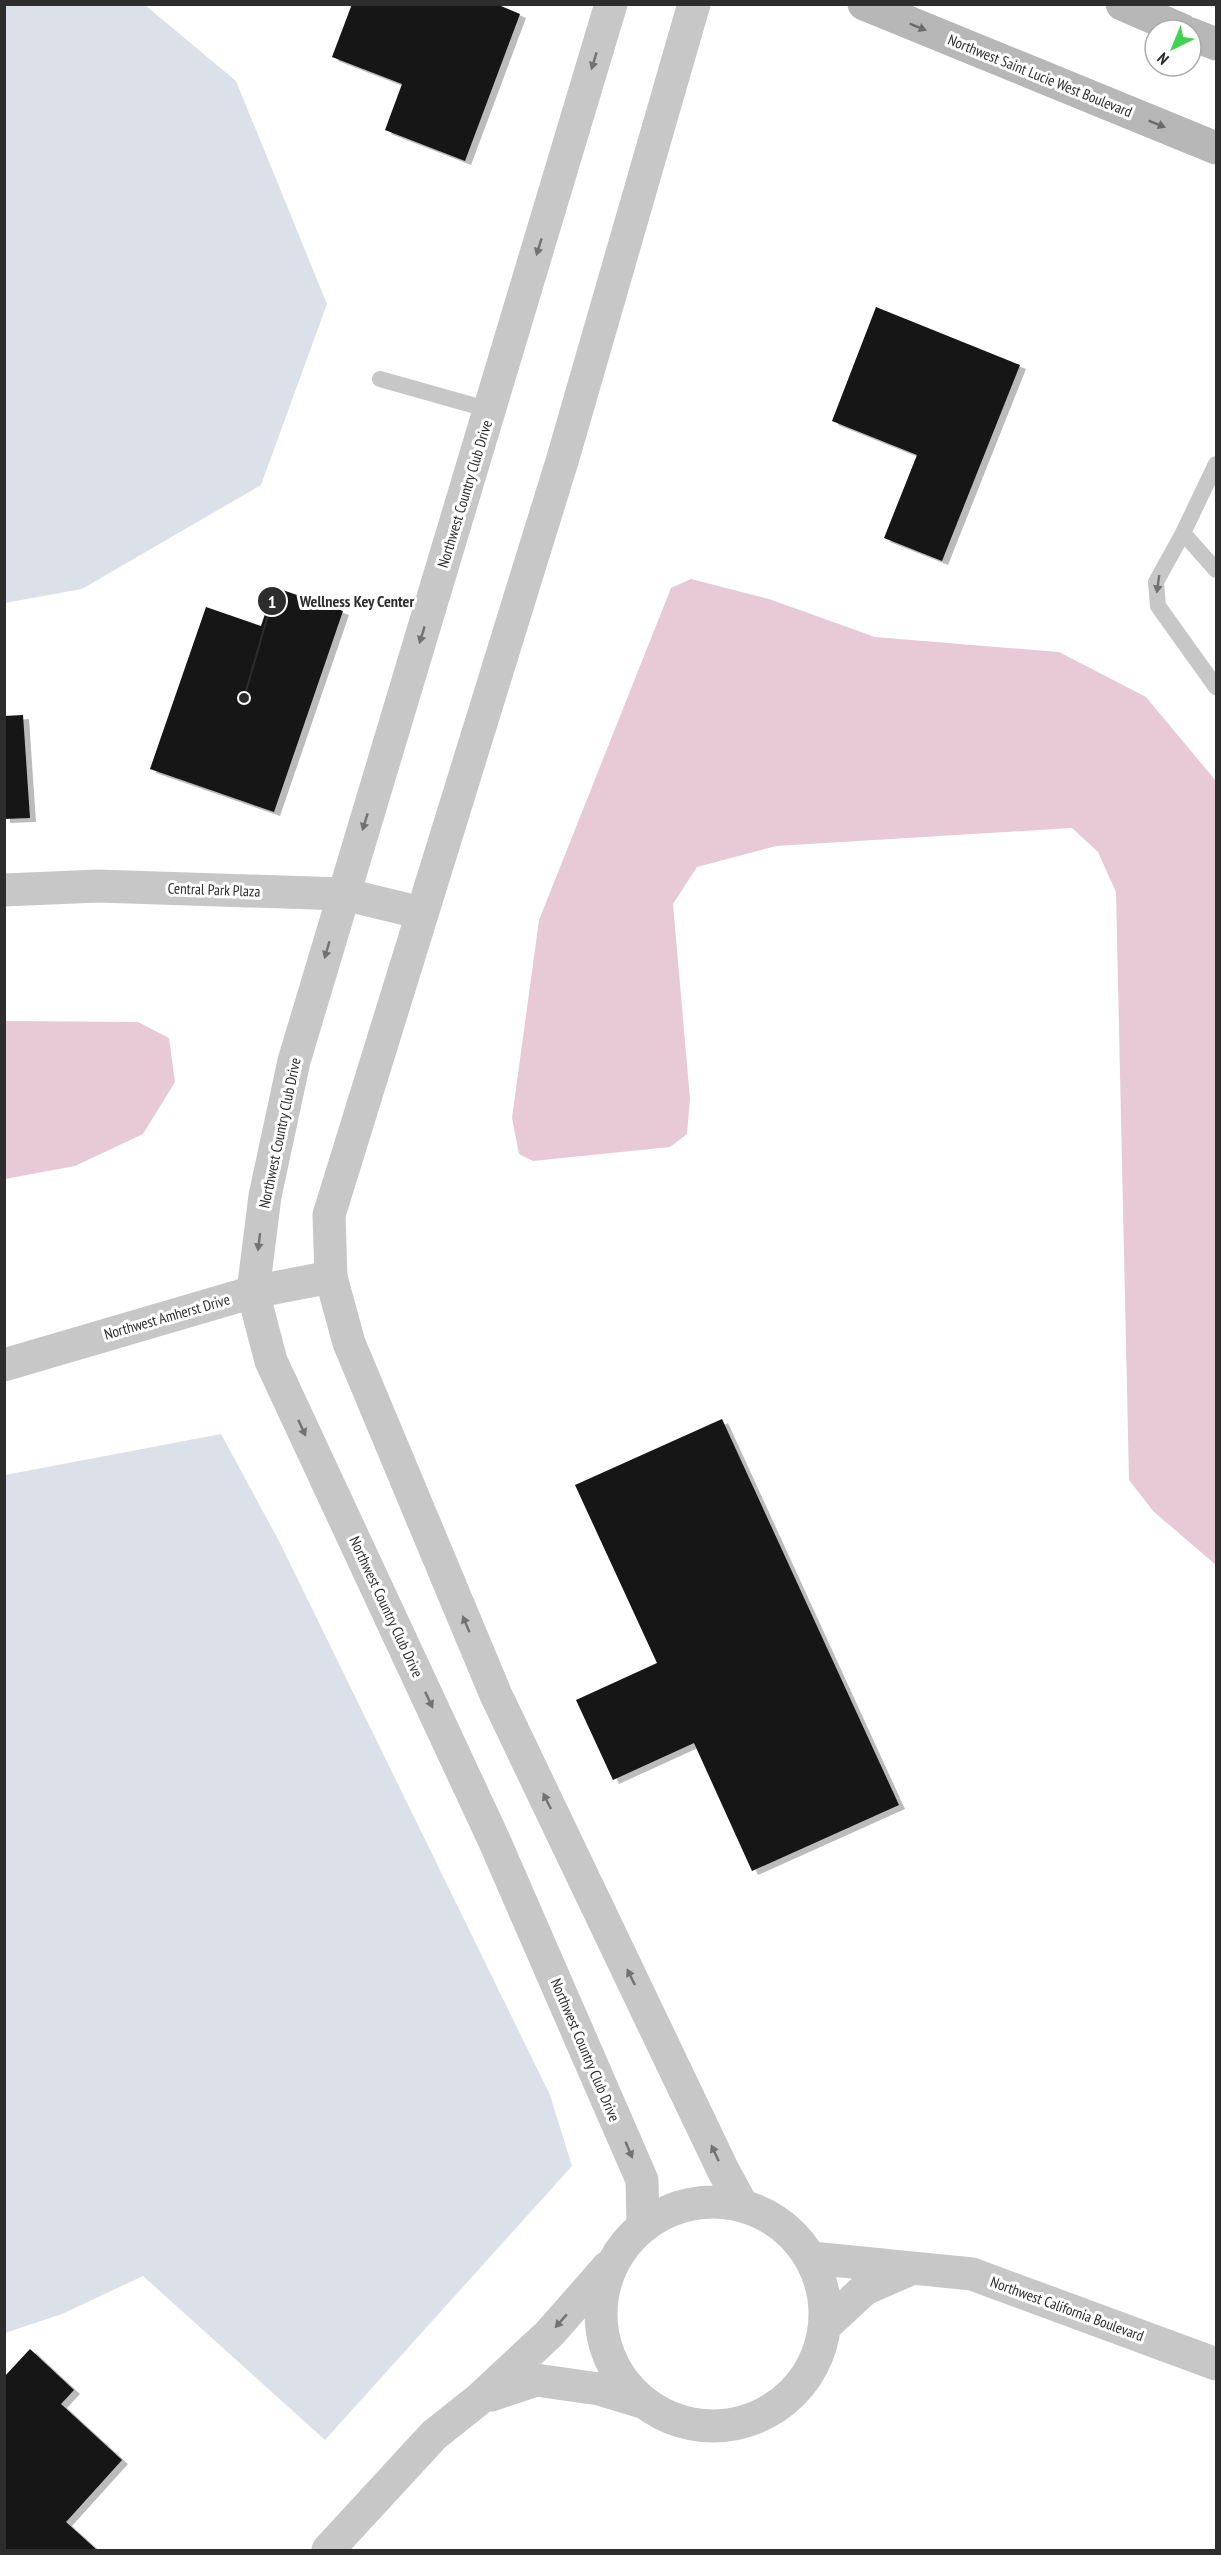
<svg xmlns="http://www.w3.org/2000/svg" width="1221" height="2555" viewBox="0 0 1221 2555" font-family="'PT Sans Narrow',sans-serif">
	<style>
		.green { fill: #dce1e9 }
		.water { fill: #e7cad6 }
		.building { fill: #141414; filter: url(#shadow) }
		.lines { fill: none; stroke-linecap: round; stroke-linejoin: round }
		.service { stroke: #c7c7c7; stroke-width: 16 }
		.minor { stroke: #c7c7c7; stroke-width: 33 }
		.tertiary { stroke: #c7c7c7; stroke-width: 33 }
		.secondary { stroke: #b7b7b7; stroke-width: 33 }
		.oneway { fill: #6b6b6b }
		.oneway2 { fill: #727272 }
		.labels { text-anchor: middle; stroke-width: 6; stroke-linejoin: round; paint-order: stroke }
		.street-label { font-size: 15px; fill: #2d2d2d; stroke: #fff }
		.leader { fill: none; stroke: #2d2d2d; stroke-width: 2 }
		.callout-dot { fill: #2d2d2d; stroke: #fff; stroke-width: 2 }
		.mark-label { font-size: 18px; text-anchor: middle; font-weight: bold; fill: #fff }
		.callout-label { font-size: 16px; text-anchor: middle; font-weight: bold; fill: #2d2d2d; stroke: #fff; stroke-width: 6; stroke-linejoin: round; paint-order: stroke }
	</style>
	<defs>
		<filter id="shadow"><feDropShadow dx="6" dy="4" stdDeviation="0" flood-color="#0004"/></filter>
	</defs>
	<rect width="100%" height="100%" fill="#fff"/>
	<path class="green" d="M4 5H145L236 81 327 304 261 485 82 589 5 603Z
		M221 1434 279 1541 550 2095 572 2166 325 2440 143 2276 62 2314 5 2333V1475Z"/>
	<path class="water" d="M691 579 769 599 875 637 1059 652 1146 697 1216 781V1565L1153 1511 1129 1480 1116 892 1098 852 1072 828 776 846 697 867 673 904 690 1099 687 1134 670 1147 533 1161 519 1154 512 1118 539 920 671 588Z
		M5 1021 138 1022 169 1038 175 1082 143 1134 75 1166 5 1179Z"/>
	<path class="building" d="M352 4H496L520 14 465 161 385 130 402 84 332 57Z
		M876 307 1020 365 942 561 884 538 917 455 832 421Z
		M274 587 343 611 274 812 150 769 206 607 261 626Z
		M23 715 30 818 4 819V716Z
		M722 1419 899 1805 752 1871 694 1743 613 1780 576 1700 657 1663 575 1485Z
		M30 2349 74 2390 61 2404 122 2460 66 2522 97 2550H4V2377Z"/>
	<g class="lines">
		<path class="service" d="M380 379 490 410
			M1216 464 1183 533 1216 570
			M1183 533 1156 582 1158 606 1216 687"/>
		<path class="minor" d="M4 890 98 886 343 894 422 913
			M4 1365 253 1292 331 1277"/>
		<path class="tertiary" d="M611 4 294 1061 265 1196 253 1292 271 1361 494 1840 642 2180 643 2225
			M694 4 563 458 329 1215 331 1277 349 1343 496 1695 723 2170 742 2205
			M601 2314a112 112 0 1 1 224 0a112 112 0 1 1-224 0Z
			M812 2258 972 2274 1216 2364
			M826 2325 865 2289 913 2268
			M491 2395 536 2380 599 2389 642 2402
			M328 2550 434 2435 478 2400 549 2334 608 2267"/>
		<path class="secondary" d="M864 4 1216 148
			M1122 4 1182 30
			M1191 34 1216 44"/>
	</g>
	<defs><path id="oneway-solid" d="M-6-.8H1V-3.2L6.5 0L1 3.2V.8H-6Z" transform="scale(1.5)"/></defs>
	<g class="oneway">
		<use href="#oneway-solid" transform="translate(918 27) rotate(22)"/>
		<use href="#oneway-solid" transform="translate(1157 124) rotate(22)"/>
	</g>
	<g class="oneway2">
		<use href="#oneway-solid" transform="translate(594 61) rotate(107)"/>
		<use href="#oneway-solid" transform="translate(539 247) rotate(107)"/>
		<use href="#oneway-solid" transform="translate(1158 584) rotate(98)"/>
		<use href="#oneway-solid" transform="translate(422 635) rotate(107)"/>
		<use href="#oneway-solid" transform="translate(365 822) rotate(107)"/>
		<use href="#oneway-solid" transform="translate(327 950) rotate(106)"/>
		<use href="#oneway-solid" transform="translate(259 1242) rotate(97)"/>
		<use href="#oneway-solid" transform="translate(302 1428) rotate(65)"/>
		<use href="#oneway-solid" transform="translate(466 1624) rotate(-113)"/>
		<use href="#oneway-solid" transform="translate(429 1700) rotate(65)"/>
		<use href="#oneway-solid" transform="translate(547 1801) rotate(-116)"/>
		<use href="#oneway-solid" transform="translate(631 1977) rotate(-116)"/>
		<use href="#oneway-solid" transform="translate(629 2150) rotate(67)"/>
		<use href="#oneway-solid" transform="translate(715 2153) rotate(-115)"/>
		<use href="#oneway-solid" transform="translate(561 2321) rotate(131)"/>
	</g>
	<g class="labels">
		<g class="street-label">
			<text transform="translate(1040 76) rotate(22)" y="5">Northwest Saint Lucie West Boulevard</text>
			<text transform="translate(465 494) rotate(-73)" y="5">Northwest Country Club Drive</text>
			<text transform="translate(214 890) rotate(2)" y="5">Central Park Plaza</text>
			<text transform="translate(280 1133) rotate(-78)" y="5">Northwest Country Club Drive</text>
			<text transform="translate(167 1317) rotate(-16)" y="5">Northwest Amherst Drive</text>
			<text transform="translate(386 1607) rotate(65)" y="5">Northwest Country Club Drive</text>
			<text transform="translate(585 2050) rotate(67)" y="5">Northwest Country Club Drive</text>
			<text transform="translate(1067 2309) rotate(20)" y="5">Northwest California Boulevard</text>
		</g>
	</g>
	<path class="leader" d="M244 698L272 601"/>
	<g class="callout-dot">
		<circle cx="244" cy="698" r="6"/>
		<circle cx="272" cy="601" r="15"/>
	</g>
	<g class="mark-label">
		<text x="272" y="608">1</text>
	</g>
	<g class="callout-label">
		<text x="357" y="607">Wellness Key Center</text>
	</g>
	<rect width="1221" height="2555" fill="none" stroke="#2d2d2d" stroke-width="12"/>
	<g transform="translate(1173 48) rotate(223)"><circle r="28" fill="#ffffff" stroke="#ababab" stroke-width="1.5"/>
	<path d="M0-4.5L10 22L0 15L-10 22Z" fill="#41d250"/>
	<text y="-9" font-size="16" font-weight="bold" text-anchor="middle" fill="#2d2d2d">N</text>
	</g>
</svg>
